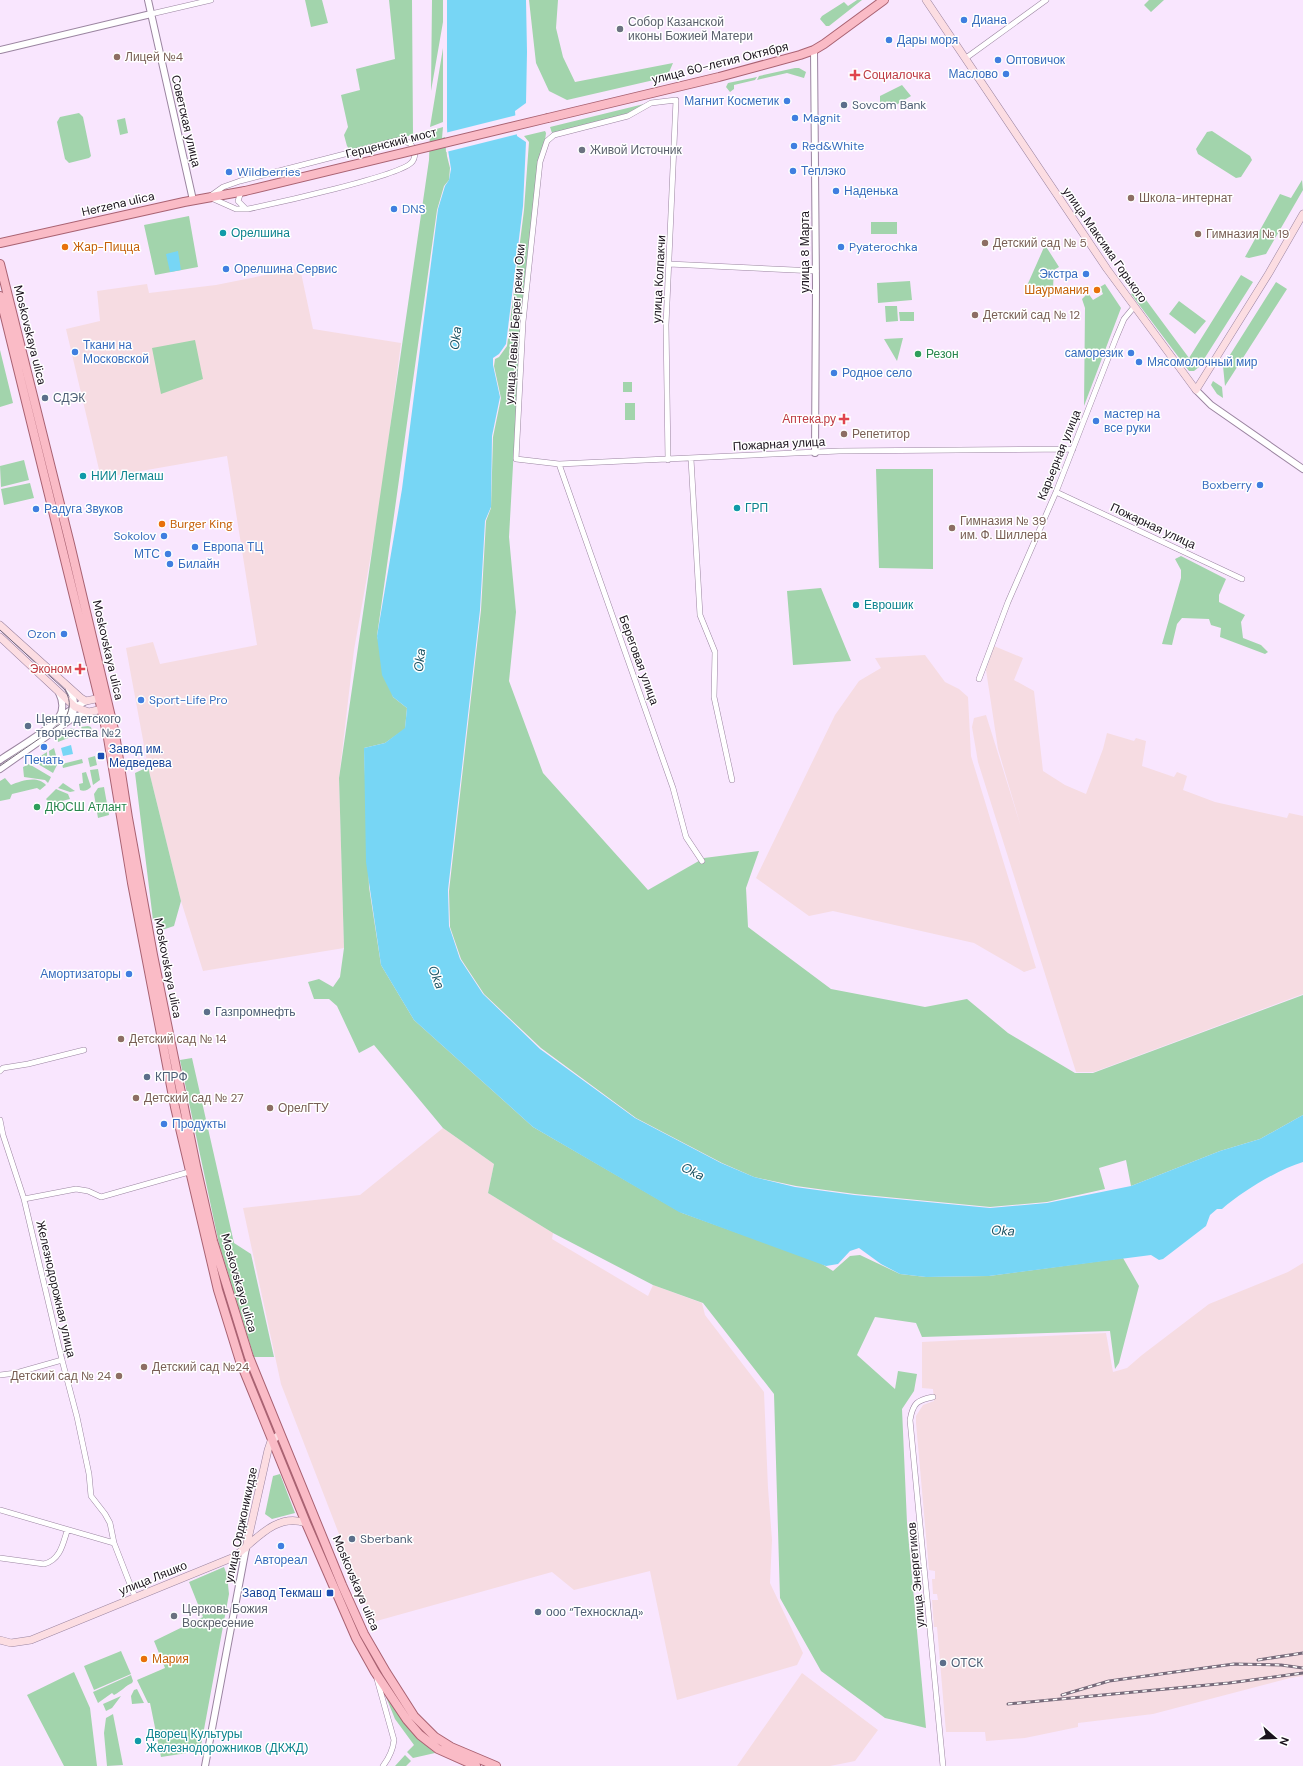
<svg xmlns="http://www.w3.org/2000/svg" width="1303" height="1766" viewBox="0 0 1303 1766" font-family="'DM Sans',sans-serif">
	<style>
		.industrial { fill: #f6dce2 }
		.green { fill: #a2d4ac }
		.water { fill: #77d6f5 }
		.pier { fill: #f9e6fe }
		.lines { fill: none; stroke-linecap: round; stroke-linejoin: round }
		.minor-casing { stroke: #9b85a1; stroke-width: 6 }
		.tertiary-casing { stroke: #9b85a1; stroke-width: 8 }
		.secondary-casing { stroke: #9b85a1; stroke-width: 8 }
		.primary-casing { stroke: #a96272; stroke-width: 10 }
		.minor { stroke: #fff; stroke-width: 5 }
		.tertiary { stroke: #fff; stroke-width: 6 }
		.secondary { stroke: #fcdde2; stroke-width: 7 }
		.primary { stroke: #fabbc6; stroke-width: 8 }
		.tram { stroke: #766a7a; stroke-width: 1 }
		.rail-casing { stroke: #766a7a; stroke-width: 3 }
		.rail { stroke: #fff; stroke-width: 1.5; stroke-dasharray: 4.5; stroke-linecap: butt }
		.primary-bridge-casing { stroke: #a96272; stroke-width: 10; stroke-linecap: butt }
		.primary-bridge { stroke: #fabbc6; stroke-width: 8 }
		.shop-dot { fill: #3f7fe0; stroke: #fff; stroke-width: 1.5 }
		.worship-dot { fill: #6b7280; stroke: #fff; stroke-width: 1.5 }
		.education-dot { fill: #8d6e63; stroke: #fff; stroke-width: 1.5 }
		.health-dot { fill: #e0444e; stroke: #fff; stroke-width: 1.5 }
		.service-dot { fill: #5c6f8a; stroke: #fff; stroke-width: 1.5 }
		.culture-dot { fill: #0f9aa8; stroke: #fff; stroke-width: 1.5 }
		.food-dot { fill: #e8710a; stroke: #fff; stroke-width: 1.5 }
		.leisure-dot { fill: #2e9e5b; stroke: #fff; stroke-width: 1.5 }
		.transit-dot { fill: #1a4fb4; stroke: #fff; stroke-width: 1.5 }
		.labels { text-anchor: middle; stroke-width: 3; stroke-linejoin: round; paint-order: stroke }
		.shop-label { font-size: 12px; fill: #366cbe; stroke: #fff; text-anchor: start }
		.worship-label { font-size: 12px; fill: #5b616d; stroke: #fff; text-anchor: start }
		.education-label { font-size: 12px; fill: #785e54; stroke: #fff; text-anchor: start }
		.street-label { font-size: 12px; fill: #1a121c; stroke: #fff }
		.health-label { font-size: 12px; fill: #be3a42; stroke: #fff; text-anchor: end }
		.service-label { font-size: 12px; fill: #4e5e75; stroke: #fff; text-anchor: start }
		.culture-label { font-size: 12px; fill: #0d838f; stroke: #fff; text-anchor: start }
		.food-label { font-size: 12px; fill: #c56008; stroke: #fff; text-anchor: start }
		.leisure-label { font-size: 12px; fill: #27864d; stroke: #fff; text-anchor: start }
		.transit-label { font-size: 12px; fill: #164399; stroke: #fff; text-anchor: start }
		.water-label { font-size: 13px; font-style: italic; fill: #1e5464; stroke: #fff }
	</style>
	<rect width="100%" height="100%" fill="#f9e6fe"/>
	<path class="industrial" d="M300 268 313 329 401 343 381 498 354 650 339 778 344 948 203 971 181 901 148 767 126 648 153 642 160 664 257 645 227 456 101 478 66 329 100 321 97 291 147 284 149 293 216 285Z
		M994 646 1023 658 1014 680 1034 691 1043 771 1065 785 1086 794 1103 749 1107 733 1134 741 1136 738 1146 741 1142 766 1174 777 1177 772 1187 776 1183 790 1215 802 1287 818 1289 813 1303 816V994L1094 1072H1076L978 762 972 727 974 718 986 715 1021 827 998 749 986 670Z
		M925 655 945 682 959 689 968 697 971 756 1036 968 1024 972 974 943 833 911 809 916 756 878 835 715 859 681 881 668 875 658Z
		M443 1128 494 1164 488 1193 553 1233 552 1239 648 1296 653 1285 702 1303 705 1315 764 1392 768 1488 772 1540 770 1583 803 1653 797 1665 677 1700 650 1571 574 1590 552 1572 373 1622 281 1384 243 1208 360 1195Z
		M1303 1263V1676L1290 1678 1153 1714 1078 1723V1727L1025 1738 986 1741 985 1732H946L937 1627H934L932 1600H938L937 1594H933L932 1579H935V1571L929 1570 916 1423V1416L923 1405 934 1401 933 1389 922 1388V1342L1106 1333 1113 1372 1127 1368 1142 1355 1209 1304 1288 1272Z
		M802 1673 878 1730 855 1761 830 1766H737Z"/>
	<path class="green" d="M305 0H322L328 23 311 27Z
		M389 0H412L413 135 350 150 347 146 344 135 348 127 341 95 360 90 356 69 395 59Z
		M432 0H443V22L431 91Z
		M529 0H558L556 28 563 57 575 82 673 63 667 77 567 100 549 91 536 63Z
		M857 0H862L829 26H826L820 19 822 16 844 2 848 6Z
		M1149 0H1164L1151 12 1144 5Z
		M443 48V122L430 127Z
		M795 68H799L806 72 804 78 787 73 757 80 759 76Z
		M757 77 755 80 734 85V89L730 92 726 87 728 83Z
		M902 85 911 96 896 105 880 104V96Z
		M648 103 629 113 552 133 550 127Z
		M79 113 83 117 91 156 89 158 69 163 65 159 57 122 60 117Z
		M125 118 128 133 120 135 117 120Z
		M443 127 442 138 445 137 447 156 450 168 449 180 444 186 437 210 377 636 393 697 407 708 405 729 385 743 364 748 369 887 381 965 414 1020 533 1127 682 1213 819 1262 833 1271 850 1256 860 1255 900 1274 926 1277 989 1276 1123 1258 1139 1286 1119 1363 1115 1369 1110 1331 922 1337 916 1323 875 1317 857 1355 895 1389 898 1371 917 1374 914 1391 902 1409 907 1523 926 1728 885 1718 821 1671 780 1598 774 1394 703 1303 653 1285 553 1233 488 1193 494 1164 443 1128 374 1045 359 1053 337 1006 329 999H314L308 982 319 979 333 987 340 977 344 948 339 778 429 160 430 131Z
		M545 131 546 133 521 322 509 537 516 612 509 681 543 773 648 890 704 858 759 851 746 888 748 927 831 989 925 1007 967 999 1008 1033 1075 1073H1093L1303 995V1115L1260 1139 1220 1151 1131 1186 1126 1160 1099 1168 1105 1189 1047 1202 990 1207 855 1194 796 1186 754 1177 722 1163 636 1118 541 1048 484 994 461 959 450 927 449 891 481 610 486 521 491 508 493 437 501 398 494 366 495 359 499 357 507 346 524 210 529 142 524 136Z
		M1212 131 1250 156 1252 160 1241 177 1236 178 1198 154 1196 149 1207 132Z
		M1302 180 1303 190 1266 254 1249 258 1245 257 1280 194 1291 198Z
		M189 216 198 267 155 275 144 225Z
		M871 222H897V234H871Z
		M1045 245 1059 267 1054 270 1053 288H1026Z
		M1241 275 1253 282 1199 367 1194 371H1189L1131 294 1138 289 1189 358Z
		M910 281 912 300 878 303 877 283Z
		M1276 282 1287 289 1225 386 1223 366Z
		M1105 284 1121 308 1084 406 1085 308 1082 299 1088 293 1093 300 1103 294 1100 287Z
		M1179 301 1206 321 1195 334 1169 314Z
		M885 306H897L898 321 886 322Z
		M899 312H914V321H900Z
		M903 338 897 361 884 339Z
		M195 340 203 379 161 394 152 348Z
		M0 350 13 403 0 407Z
		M1213 381 1222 387 1223 398 1217 394 1211 385Z
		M623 382H632V392H623Z
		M625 403H635V420H625Z
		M24 460 29 480 1 487 0 466Z
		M876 469H933V569L879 568Z
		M30 483 34 498 4 505 1 489Z
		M1181 556 1226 579 1219 595V602L1245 615 1241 622 1243 638 1261 645 1268 652 1265 654 1220 637 1221 628 1211 625 1209 619 1182 618 1177 624 1172 645 1162 644 1181 578V570L1175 559Z
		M821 588 851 661 793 665 787 591Z
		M88 726 91 727 92 731 83 733 81 727Z
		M71 728 75 730 76 735 58 742 57 738Z
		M54 748 58 763 53 773 33 761 47 752V762H50L49 751Z
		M95 756 97 765 90 767 88 758Z
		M82 759 83 763 63 768 62 764Z
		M29 764 51 777 48 783 45 780 24 777 23 767Z
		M148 767 181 901 174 926 162 930 153 920 135 773Z
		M98 769 100 780 93 785 90 770Z
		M86 772 91 787C88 790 84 792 80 790L79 784 83 783 82 773Z
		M5 778 11 785C21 781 37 775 46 785L40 790 37 788 12 794 10 799 0 801V781Z
		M63 783 75 791 70 792 58 788Z
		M104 787 109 815 98 818 94 794 98 788Z
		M56 789 68 794 70 799 50 804 46 799Z
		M192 1058 234 1243 251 1254 274 1357H254L219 1244 180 1060Z
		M280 1474 295 1513 272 1519 265 1514 273 1476Z
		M224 1567 227 1575 229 1594 200 1751 161 1757 150 1703H148L137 1680 165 1668 154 1641 203 1617 189 1582Z
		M121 1651 131 1674 94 1690 84 1666Z
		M74 1672 90 1708 97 1766H64L27 1695Z
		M131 1675 133 1681 132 1683C125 1686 122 1691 114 1695L112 1693 98 1703 93 1692Z
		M137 1689 144 1703 132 1704 131 1696 134 1690Z
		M121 1696 112 1708 106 1711 103 1704Z
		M388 1696C401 1718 414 1737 435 1753L413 1758 407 1752 414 1745 395 1719 386 1697Z
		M113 1714 123 1765 107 1766 104 1733 106 1718Z
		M405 1755 411 1761 406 1766H395Z"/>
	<path class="water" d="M447 0H526L527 52 526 103 515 111 517 136 526 142 523 206 506 344 499 354 493 358V365L500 397 492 436 491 507 485 521 480 610 448 890 449 926 460 959 483 994 540 1049 635 1118 721 1163 754 1177 795 1187 854 1195 990 1208 1047 1203 1131 1186 1220 1151 1260 1139 1303 1115V1162C1277 1170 1243 1191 1222 1209H1217L1210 1215 1206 1226 1163 1259 1159 1260 1151 1255 989 1276 926 1277 900 1274 881 1264 859 1248 850 1251 838 1264 826 1266 679 1212 533 1127 414 1020 381 965 366 862 364 748 385 743 405 728 407 708 393 697 382 675 377 636 402 489 438 209 445 186 449 180 451 169 448 150 447 127Z
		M178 251 181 270 170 272 166 254Z
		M71 745 73 754 63 756 61 748Z"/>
	<path class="pier" d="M517 115 518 134 446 152 445 133Z"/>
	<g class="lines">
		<g class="minor-casing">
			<path id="minor" d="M151 14 211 0
				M966 58 1046 0
				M399 140 410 143C414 148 417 156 412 162 401 176 272 204 248 209H236L209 197 223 187 240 181Z
				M241 192 238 201 245 208
				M669 264 816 271
				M691 459 700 615 715 652 714 697 732 780
				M668 460 666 325 676 100 651 103 628 116 554 135 547 141 540 162 523 322 516 459 559 464 839 451 1073 449
				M559 464 673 788 686 837 702 861
				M1056 492 1242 579
				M979 679 1008 602 1056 492 1116 338 1124 319 1134 307
				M0 1071 3 1068 28 1064 84 1050
				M0 1120 3 1135 24 1199 62 1360 77 1417 89 1474 91 1496 105 1514 110 1523 114 1543 135 1597
				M24 1199 76 1189 88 1191 101 1197 189 1172
				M0 1375 16 1373 62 1360
				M933 1397C917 1400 913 1403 910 1420L943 1766
				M0 1510 114 1543
				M0 1558 44 1564C60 1560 63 1544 67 1531
				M377 1679 394 1740C393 1750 389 1758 383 1766"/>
		</g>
		<g class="tertiary-casing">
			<path id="tertiary" d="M148 0 193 200
				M0 50 151 14
				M814 50 816 285 815 453
				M1196 390 1211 405 1303 469
				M69 689C75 698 76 709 71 719
				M59 718 75 707 86 701
				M0 760C13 751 53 728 59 717 64 709 63 701 59 693
				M0 769 74 717 89 712
				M205 1766 246 1548"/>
		</g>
		<g class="secondary-casing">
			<path id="secondary" d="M926 0 1107 269 1196 390 1269 273 1303 214
				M0 625 81 698 86 701 105 697
				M0 637 75 707 89 712 107 708
				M246 1548 268 1450 271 1441 279 1435
				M0 1640 11 1643 31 1640 234 1557C255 1541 276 1512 306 1523"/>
		</g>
		<g class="primary-casing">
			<path id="primary" d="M548 118 719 77 800 55 814 50 824 44 884 0
				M0 243 184 202 245 191
				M0 264 70 544 115 734 128 818 153 955 196 1166 213 1241 249 1357 342 1585 364 1634 386 1672 414 1716 435 1737 451 1747 496 1766
				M0 296 99 698 108 738 132 883 175 1107 218 1290 240 1361 306 1523 356 1638 375 1672 407 1720 420 1735 438 1749 476 1766"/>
		</g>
		<use href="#minor" class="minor"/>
		<use href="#tertiary" class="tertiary"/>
		<use href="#secondary" class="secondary"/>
		<use href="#primary" class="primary"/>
		<path class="tram" d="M0 630 65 690C72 702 70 711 63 722L0 766"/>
		<g class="rail-casing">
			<path id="rail" d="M1258 1660 1303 1653
				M1062 1695 1109 1681 1234 1664 1281 1665 1303 1668
				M1008 1704 1229 1683 1303 1673"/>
		</g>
		<use href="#rail" class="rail"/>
		<g class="primary-bridge-casing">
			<path id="primary-bridge" d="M245 191 548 118"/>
		</g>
		<use href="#primary-bridge" class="primary-bridge"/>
	</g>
	<g class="shop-dot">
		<circle cx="964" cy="20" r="4"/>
		<circle cx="889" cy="40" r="4"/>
		<circle cx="998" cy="60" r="4"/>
		<circle cx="1006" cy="74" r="4"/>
		<circle cx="787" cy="101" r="4"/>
		<circle cx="795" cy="118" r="4"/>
		<circle cx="794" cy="146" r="4"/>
		<circle cx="793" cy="171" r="4"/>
		<circle cx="229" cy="172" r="4"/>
		<circle cx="836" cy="191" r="4"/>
		<circle cx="394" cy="209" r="4"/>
		<circle cx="841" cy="247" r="4"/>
		<circle cx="226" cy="269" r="4"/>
		<circle cx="1086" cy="274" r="4"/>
		<circle cx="75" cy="352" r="4"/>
		<circle cx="1131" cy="353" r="4"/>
		<circle cx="1139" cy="362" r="4"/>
		<circle cx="834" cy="373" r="4"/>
		<circle cx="1096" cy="421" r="4"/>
		<circle cx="1260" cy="485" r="4"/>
		<circle cx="36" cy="509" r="4"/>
		<circle cx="164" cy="536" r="4"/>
		<circle cx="195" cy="547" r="4"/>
		<circle cx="168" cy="554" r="4"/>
		<circle cx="170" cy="564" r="4"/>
		<circle cx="64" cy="634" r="4"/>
		<circle cx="141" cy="700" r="4"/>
		<circle cx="44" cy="747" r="4"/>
		<circle cx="129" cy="974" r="4"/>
		<circle cx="164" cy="1124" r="4"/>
		<circle cx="281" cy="1546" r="4"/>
	</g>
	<g class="worship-dot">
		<circle cx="620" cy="29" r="4"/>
		<circle cx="582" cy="150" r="4"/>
		<circle cx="174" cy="1616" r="4"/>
	</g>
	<g class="education-dot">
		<circle cx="117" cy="57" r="4"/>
		<circle cx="1131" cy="198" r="4"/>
		<circle cx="1198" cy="234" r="4"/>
		<circle cx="985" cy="243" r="4"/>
		<circle cx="975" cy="315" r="4"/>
		<circle cx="844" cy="434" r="4"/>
		<circle cx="952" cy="528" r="4"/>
		<circle cx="121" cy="1039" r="4"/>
		<circle cx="136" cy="1098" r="4"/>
		<circle cx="270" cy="1108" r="4"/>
		<circle cx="144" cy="1367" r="4"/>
		<circle cx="119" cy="1376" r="4"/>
	</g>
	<g class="health-dot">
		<path d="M853 69h4v4h4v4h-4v4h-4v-4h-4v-4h4z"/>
		<path d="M842 413h4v4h4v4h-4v4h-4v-4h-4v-4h4z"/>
		<path d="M78 663h4v4h4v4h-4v4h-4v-4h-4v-4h4z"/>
	</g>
	<g class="service-dot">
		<circle cx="844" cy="105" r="4"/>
		<circle cx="45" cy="398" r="4"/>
		<circle cx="28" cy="726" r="4"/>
		<circle cx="207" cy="1012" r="4"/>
		<circle cx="147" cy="1077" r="4"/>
		<circle cx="352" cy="1539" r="4"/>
		<circle cx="538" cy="1612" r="4"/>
		<circle cx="943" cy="1663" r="4"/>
	</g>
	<g class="culture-dot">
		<circle cx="223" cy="233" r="4"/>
		<circle cx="83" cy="476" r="4"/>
		<circle cx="737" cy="508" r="4"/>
		<circle cx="856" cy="605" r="4"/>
		<circle cx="138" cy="1741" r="4"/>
	</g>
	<g class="food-dot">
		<circle cx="65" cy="247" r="4"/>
		<circle cx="1097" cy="290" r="4"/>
		<circle cx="162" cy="524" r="4"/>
		<circle cx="144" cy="1659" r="4"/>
	</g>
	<g class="leisure-dot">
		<circle cx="918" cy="354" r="4"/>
		<circle cx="37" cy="807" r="4"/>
	</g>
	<g class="transit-dot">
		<rect x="97" y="752" width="8" height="8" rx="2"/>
		<rect x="326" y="1589" width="8" height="8" rx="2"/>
	</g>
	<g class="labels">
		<g class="shop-label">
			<text x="972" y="24">Диана</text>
			<text x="897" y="44">Дары моря</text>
			<text x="1006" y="64">Оптовичок</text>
			<text x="998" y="78" text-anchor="end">Маслово</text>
			<text x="779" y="105" text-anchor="end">Магнит Косметик</text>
			<text x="803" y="122">Magnit</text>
			<text x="802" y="150">Red&amp;White</text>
			<text x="801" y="175">Теплэко</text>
			<text x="237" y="176">Wildberries</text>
			<text x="844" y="195">Наденька</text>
			<text x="402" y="213">DNS</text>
			<text x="849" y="251">Pyaterochka</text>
			<text x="234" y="273">Орелшина Сервис</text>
			<text x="1078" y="278" text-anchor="end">Экстра</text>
			<text x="83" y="349">Ткани на<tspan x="83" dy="14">Московской</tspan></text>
			<text x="1123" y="357" text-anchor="end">саморезик</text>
			<text x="1147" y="366">Мясомолочный мир</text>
			<text x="842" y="377">Родное село</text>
			<text x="1104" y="418">мастер на<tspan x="1104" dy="14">все руки</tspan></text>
			<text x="1252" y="489" text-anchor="end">Boxberry</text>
			<text x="44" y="513">Радуга Звуков</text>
			<text x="156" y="540" text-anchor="end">Sokolov</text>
			<text x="203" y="551">Европа ТЦ</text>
			<text x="160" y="558" text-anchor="end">МТС</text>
			<text x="178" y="568">Билайн</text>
			<text x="56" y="638" text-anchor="end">Ozon</text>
			<text x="149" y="704">Sport-Life Pro</text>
			<text x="44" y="764" text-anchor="middle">Печать</text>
			<text x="121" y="978" text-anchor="end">Амортизаторы</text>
			<text x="172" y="1128">Продукты</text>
			<text x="281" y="1564" text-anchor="middle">Автореал</text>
		</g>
		<g class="worship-label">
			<text x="628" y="26">Собор Казанской<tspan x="628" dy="14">иконы Божией Матери</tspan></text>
			<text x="590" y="154">Живой Источник</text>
			<text x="182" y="1613">Церковь Божия<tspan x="182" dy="14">Воскресение</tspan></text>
		</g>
		<g class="education-label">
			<text x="125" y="61">Лицей №4</text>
			<text x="1139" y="202">Школа-интернат</text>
			<text x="1206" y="238">Гимназия № 19</text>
			<text x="993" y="247">Детский сад № 5</text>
			<text x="983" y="319">Детский сад № 12</text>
			<text x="852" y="438">Репетитор</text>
			<text x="960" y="525">Гимназия № 39<tspan x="960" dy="14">им. Ф. Шиллера</tspan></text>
			<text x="129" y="1043">Детский сад № 14</text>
			<text x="144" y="1102">Детский сад № 27</text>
			<text x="278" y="1112">ОрелГТУ</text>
			<text x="152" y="1371">Детский сад №24</text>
			<text x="111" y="1380" text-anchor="end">Детский сад № 24</text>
		</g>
		<g class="street-label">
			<text transform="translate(720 63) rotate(-14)" y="4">улица 60-летия Октября</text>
			<text transform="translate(186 121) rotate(77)" y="4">Советская улица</text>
			<text transform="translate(391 143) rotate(-14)" y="4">Герценский мост</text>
			<text transform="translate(118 204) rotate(-13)" y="4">Herzena ulica</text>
			<text transform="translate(1105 245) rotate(55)" y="4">улица Максима Горького</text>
			<text transform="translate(805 252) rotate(-90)" y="4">улица 8 Марта</text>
			<text transform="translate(659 279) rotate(-87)" y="4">улица Колпакчи</text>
			<text transform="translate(515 324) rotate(-86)" y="4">улица Левый Берег реки Оки</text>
			<text transform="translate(30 335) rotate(76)" y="4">Moskovskaya ulica</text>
			<text transform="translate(779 444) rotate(-3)" y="4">Пожарная улица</text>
			<text transform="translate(1059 455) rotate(-68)" y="4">Карьерная улица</text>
			<text transform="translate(1153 526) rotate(25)" y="4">Пожарная улица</text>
			<text transform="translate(108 650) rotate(77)" y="4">Moskovskaya ulica</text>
			<text transform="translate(639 660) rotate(70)" y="4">Береговая улица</text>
			<text transform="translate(168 968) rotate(79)" y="4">Moskovskaya ulica</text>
			<text transform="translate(239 1283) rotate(74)" y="4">Moskovskaya ulica</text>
			<text transform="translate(56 1289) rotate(77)" y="4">Железнодорожная улица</text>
			<text transform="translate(241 1525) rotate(-78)" y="4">улица Орджоникидзе</text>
			<text transform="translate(916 1575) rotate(-95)" y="4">улица Энергетиков</text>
			<text transform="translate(153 1578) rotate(-22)" y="4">улица Ляшко</text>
			<text transform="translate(356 1583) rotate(67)" y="4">Moskovskaya ulica</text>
		</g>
		<g class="health-label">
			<text x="863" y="79" text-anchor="start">Социалочка</text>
			<text x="836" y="423">Аптека.ру</text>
			<text x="72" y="673">Эконом</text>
		</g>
		<g class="service-label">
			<text x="852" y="109">Sovcom Bank</text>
			<text x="53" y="402">СДЭК</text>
			<text x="36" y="723">Центр детского<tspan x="36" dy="14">творчества №2</tspan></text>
			<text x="215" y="1016">Газпромнефть</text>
			<text x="155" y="1081">КПРФ</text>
			<text x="360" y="1543">Sberbank</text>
			<text x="546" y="1616">ооо “Техносклад»</text>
			<text x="951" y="1667">ОТСК</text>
		</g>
		<g class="culture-label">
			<text x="231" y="237">Орелшина</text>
			<text x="91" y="480">НИИ Легмаш</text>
			<text x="745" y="512">ГРП</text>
			<text x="864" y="609">Еврошик</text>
			<text x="146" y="1738">Дворец Культуры<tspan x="146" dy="14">Железнодорожников (ДКЖД)</tspan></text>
		</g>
		<g class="food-label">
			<text x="73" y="251">Жар-Пицца</text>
			<text x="1089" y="294" text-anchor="end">Шаурмания</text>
			<text x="170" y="528">Burger King</text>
			<text x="152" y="1663">Мария</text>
		</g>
		<g class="leisure-label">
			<text x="926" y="358">Резон</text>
			<text x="45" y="811">ДЮСШ Атлант</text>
		</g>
		<g class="transit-label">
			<text x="109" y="753">Завод им.<tspan x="109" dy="14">Медведева</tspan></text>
			<text x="322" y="1597" text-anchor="end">Завод Текмаш</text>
		</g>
		<g class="water-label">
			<text transform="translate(455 338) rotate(-84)" y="5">Oka</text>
			<text transform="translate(419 660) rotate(-84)" y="5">Oka</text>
			<text transform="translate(437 977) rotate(69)" y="5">Oka</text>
			<text transform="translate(693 1171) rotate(26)" y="5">Oka</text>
			<text transform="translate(1003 1230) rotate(2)" y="5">Oka</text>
		</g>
	</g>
	<g transform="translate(1275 1738) rotate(110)" stroke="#ffffff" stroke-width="3" paint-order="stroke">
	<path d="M0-3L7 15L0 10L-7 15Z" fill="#1a121c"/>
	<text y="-6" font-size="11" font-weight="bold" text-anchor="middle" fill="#1a121c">N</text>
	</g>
</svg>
